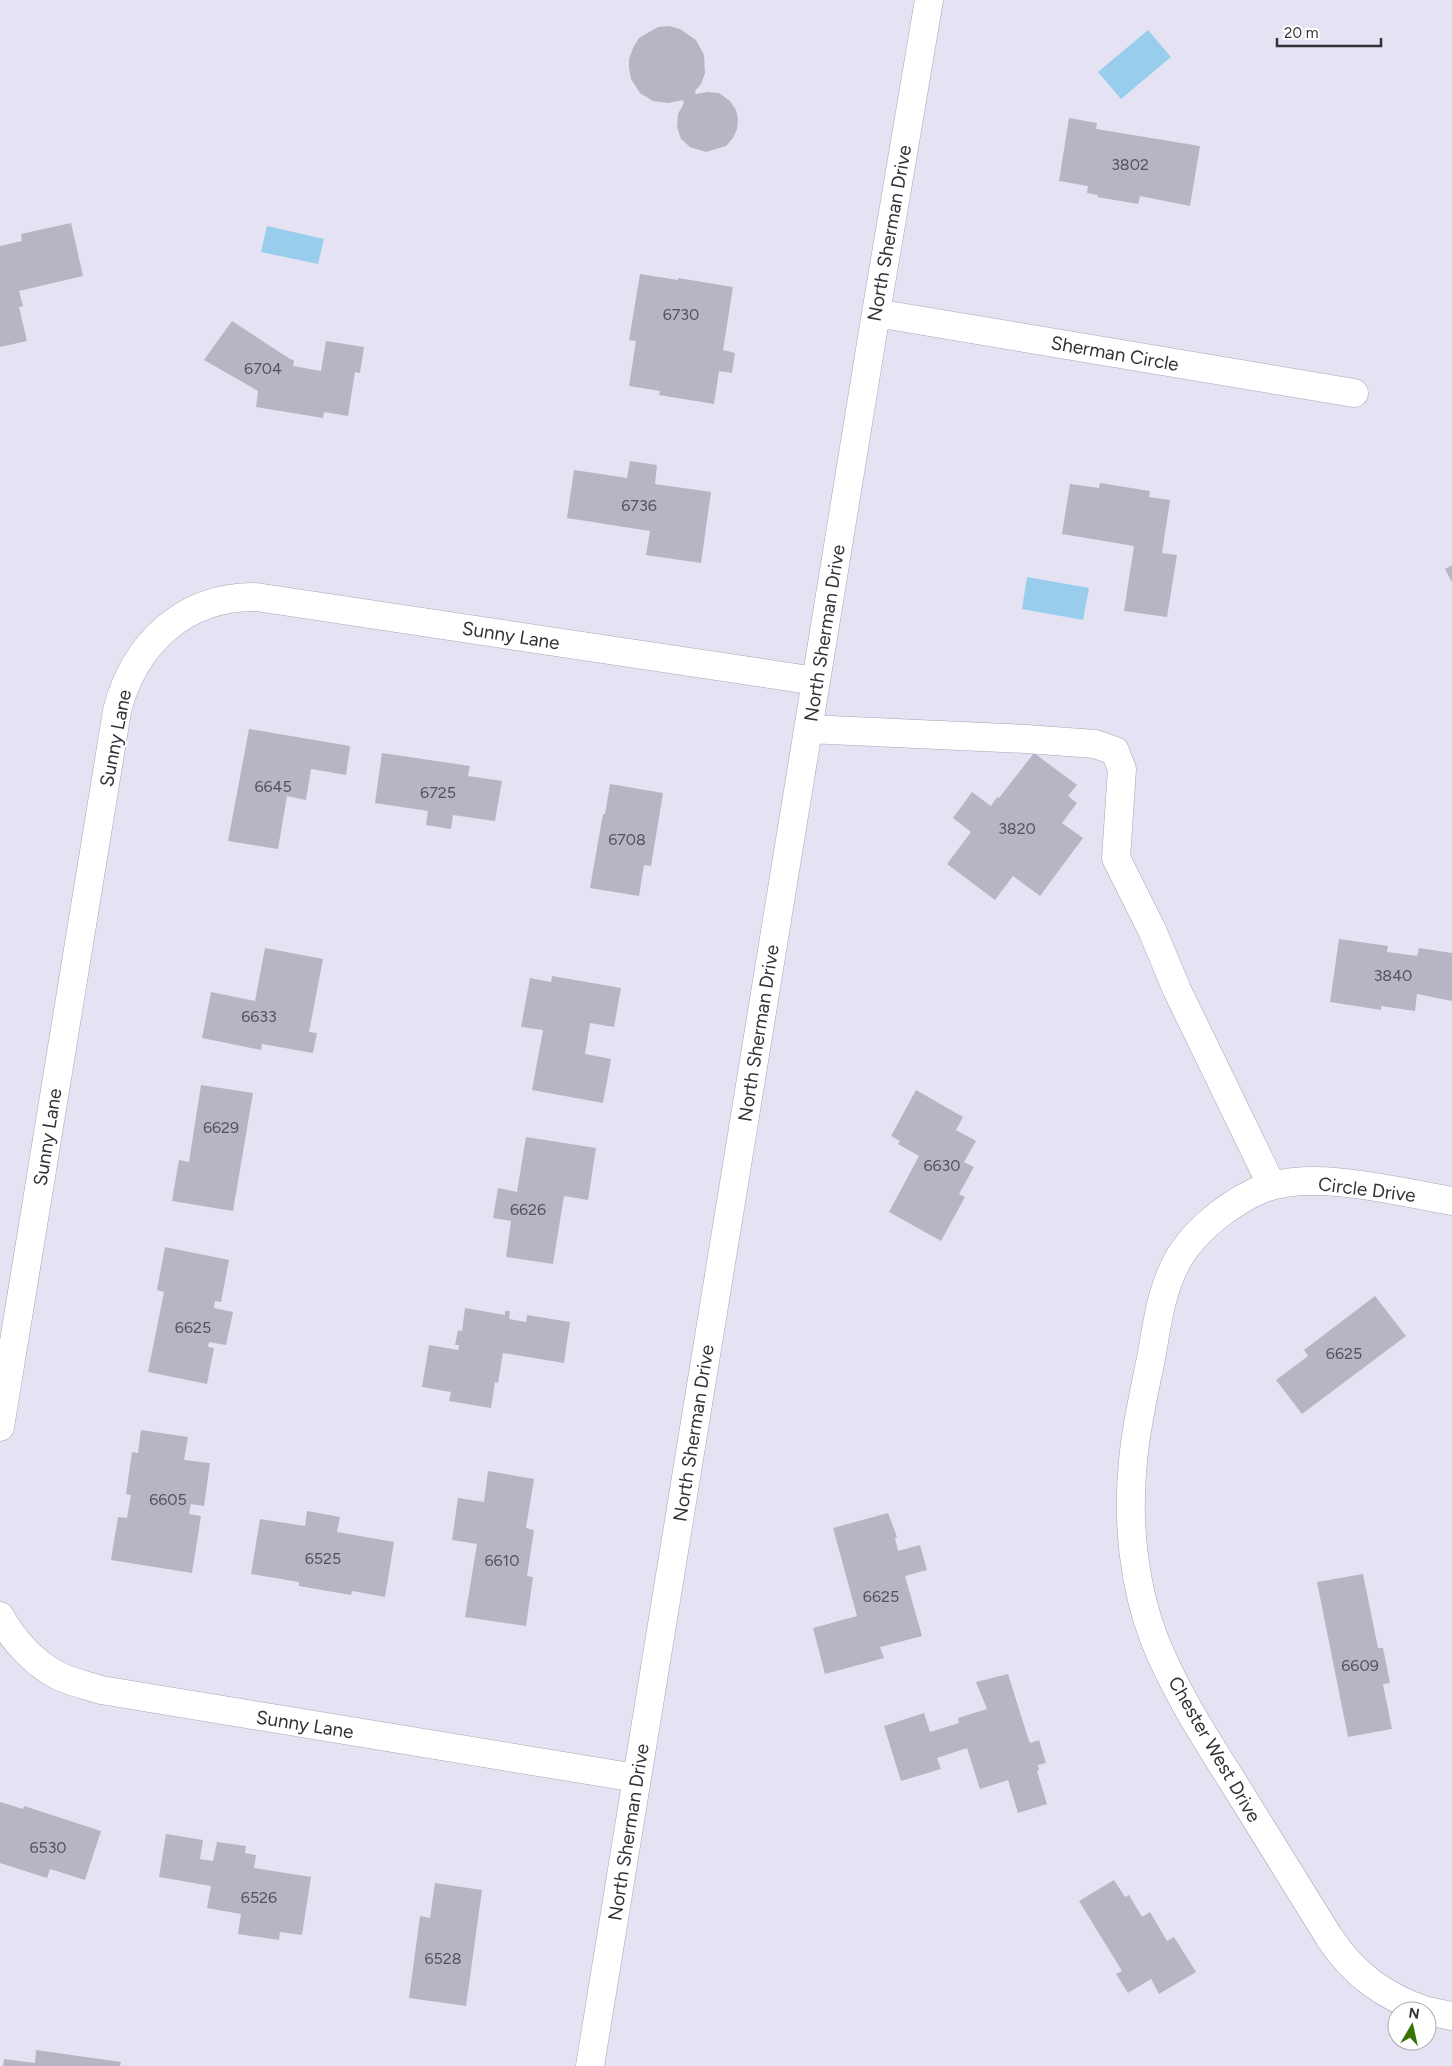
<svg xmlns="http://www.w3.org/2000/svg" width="1452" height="2066" viewBox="0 0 1452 2066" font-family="Figtree,sans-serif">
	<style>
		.water { fill: #98ceec }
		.building { fill: #b7b4c4 }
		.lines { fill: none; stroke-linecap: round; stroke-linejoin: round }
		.minor-casing { stroke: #a7a4b4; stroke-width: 29 }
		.minor { stroke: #fff; stroke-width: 28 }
		.labels { text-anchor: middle; stroke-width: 4.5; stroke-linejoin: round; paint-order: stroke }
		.number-label { font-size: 16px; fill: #54525b }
		.street-label { font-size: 19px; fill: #333238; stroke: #fff }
	</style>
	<rect width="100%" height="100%" fill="#e5e3f3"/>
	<path class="water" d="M1148 30 1171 57 1121 99 1098 72Z
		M267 226 324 239 318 264 261 252Z
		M1027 577 1089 588 1083 620 1022 609Z"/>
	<path class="building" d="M669 26 680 29 696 40 704 55 705 73 701 84 695 91 696 94 708 92 719 93 730 101 736 110 738 119 737 129 733 138 726 146 706 152 690 147 681 139 677 127 678 114 684 103 683 100 668 103 653 101 640 93 631 79 629 68V59L633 48 639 38 658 27Z
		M1069 118 1097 123 1096 129 1200 146 1190 206 1140 196 1138 204 1097 197 1098 195 1087 193 1088 186 1059 181Z
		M71 223 83 276 19 291 23 306 19 307 27 341 0 347V246L22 241 21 234Z
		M640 274 678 280V278L733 287 723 350 735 353 732 373 719 371 714 404 659 395 660 391 629 386 636 341 629 340Z
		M232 321 290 359 294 360 293 366 321 371 326 341 364 347 360 373 355 372 348 416 324 412 323 418 256 407 258 391 204 360Z
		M630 461 657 465 655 484 711 492 701 563 646 555 650 531 567 518 574 470 627 478Z
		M1100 483 1150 491 1149 497 1170 500 1162 553 1177 555 1167 617 1124 611 1134 546 1062 534 1070 484 1099 488Z
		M1452 565V582L1445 569Z
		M249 729 350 746 346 775 311 769 306 800 287 796 278 849 228 841Z
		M382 753 470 766 468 776 502 781 495 821 453 815 451 829 426 825 428 811 375 803Z
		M1034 753 1077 785 1068 796 1077 803 1062 823 1083 838 1040 896 1013 876 995 900 947 864 971 832 953 818 972 792 991 806 997 797 999 798Z
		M610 784 663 793 651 866 644 865 639 896 590 888 603 814H605Z
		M1339 939 1388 946 1387 952 1417 956 1419 948 1452 953V1001L1417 994 1415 1011 1381 1006V1010L1330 1002Z
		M265 948 323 959 309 1032 317 1033 313 1053 262 1044 261 1050 202 1038 211 992 255 1001Z
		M552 976 621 988 614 1027 590 1023 585 1054 611 1059 603 1103 532 1090 543 1030 521 1027 530 978 551 982Z
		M201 1085 253 1093 233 1211 172 1201 179 1160 189 1162Z
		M916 1090 963 1117 956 1130 976 1141 964 1162 974 1167 959 1194 965 1197 941 1241 889 1212 919 1156 898 1144 900 1141 891 1136Z
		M526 1137 596 1148 588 1200 564 1196 553 1264 506 1257 511 1221 493 1218 498 1188 517 1192Z
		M165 1247 229 1260 221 1302 215 1301 214 1308 233 1312 226 1345 209 1342 208 1347 214 1348 207 1384 148 1372 164 1292 157 1290Z
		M1375 1296 1406 1336 1302 1414 1276 1380 1308 1356 1304 1350Z
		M465 1308 505 1315V1311H510L509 1319 526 1322 527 1315 570 1322 564 1363 503 1353 498 1383 495 1382 491 1408 449 1401 451 1392 422 1387 429 1345 458 1350 459 1345H455L458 1330 462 1331Z
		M141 1430 188 1437 184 1460 210 1463 204 1506 191 1504 189 1514 201 1516 192 1573 111 1560 118 1517 127 1518 131 1495 126 1494 132 1452 138 1453Z
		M488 1471 534 1479 526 1528 534 1530 527 1576 533 1577 526 1626 465 1617 477 1544 452 1540 458 1498 484 1502Z
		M307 1511 340 1517 337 1532 394 1542 385 1597 352 1591 351 1595 299 1586V1582L251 1574 260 1519 305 1526Z
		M888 1513 897 1537 895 1538 898 1551 920 1545 927 1570 905 1576 922 1636 880 1647 884 1658 825 1674 813 1628 857 1616 833 1528Z
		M1363 1574 1378 1648H1383L1390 1683 1383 1684 1392 1729 1348 1737 1317 1582Z
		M1008 1674 1029 1741 1031 1743 1039 1740 1046 1763 1038 1765 1039 1770 1037 1771 1047 1804 1018 1813 1008 1780 980 1789 967 1748 937 1758 941 1769 901 1781 884 1726 924 1713 930 1732 959 1723 958 1718 987 1709 976 1682Z
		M0 1802 23 1809 24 1806 101 1831 85 1880 50 1869 47 1878 0 1863Z
		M166 1834 203 1840 200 1859 213 1861 217 1842 246 1846 245 1853 256 1855 254 1868 311 1877 302 1935 280 1932 279 1940 238 1934 241 1914 207 1908 211 1886 159 1877Z
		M1114 1880 1125 1897 1129 1895 1142 1917 1150 1912 1167 1941 1174 1937 1196 1972 1159 1994 1151 1979 1128 1993 1116 1974 1122 1971 1079 1901Z
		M435 1883 482 1890 466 2006 409 1998 420 1916 430 1918Z
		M36 2050 121 2062 120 2066H3L4 2059 35 2063Z"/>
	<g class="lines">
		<g class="minor-casing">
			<path id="minor" d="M876 313 1354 393
				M808 729 1026 739 1095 744 1115 751 1122 769 1116 858 1152 930 1177 990 1272 1186
				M0 1427 117 711C134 644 184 596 256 597L816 681
				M0 1616C12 1639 34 1663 57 1675 70 1682 86 1685 101 1690L636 1778
				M1426 2011C1384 1996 1354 1975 1329 1937 1297 1885 1265 1834 1233 1782 1204 1736 1175 1691 1155 1641 1133 1585 1127 1520 1133 1461 1136 1425 1145 1389 1152 1353 1158 1318 1163 1280 1184 1250 1202 1225 1233 1201 1262 1189 1314 1169 1398 1192 1452 1201
				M1427 2011 1452 2016
				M590 2066 876 313 929 0"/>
		</g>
		<use href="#minor" class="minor"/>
	</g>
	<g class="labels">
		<g class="number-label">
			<text x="1130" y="170">3802</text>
			<text x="681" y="320">6730</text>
			<text x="263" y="374">6704</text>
			<text x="639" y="511">6736</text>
			<text x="273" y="792">6645</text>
			<text x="438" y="798">6725</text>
			<text x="1017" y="834">3820</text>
			<text x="627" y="845">6708</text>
			<text x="1393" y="981">3840</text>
			<text x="259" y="1022">6633</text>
			<text x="221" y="1133">6629</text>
			<text x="942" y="1171">6630</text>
			<text x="528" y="1215">6626</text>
			<text x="193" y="1333">6625</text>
			<text x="1344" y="1359">6625</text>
			<text x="168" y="1505">6605</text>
			<text x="323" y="1564">6525</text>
			<text x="502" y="1566">6610</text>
			<text x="881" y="1602">6625</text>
			<text x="1360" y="1671">6609</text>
			<text x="48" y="1853">6530</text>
			<text x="259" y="1903">6526</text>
			<text x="443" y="1964">6528</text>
		</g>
		<g class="street-label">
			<text transform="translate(889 233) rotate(-80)" y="7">North Sherman Drive</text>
			<text transform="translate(1115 353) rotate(10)" y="7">Sherman Circle</text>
			<text transform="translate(824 633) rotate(-81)" y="7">North Sherman Drive</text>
			<text transform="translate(511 635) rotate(9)" y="7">Sunny Lane</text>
			<text transform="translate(115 738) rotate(-79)" y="7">Sunny Lane</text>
			<text transform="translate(758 1033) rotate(-81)" y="7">North Sherman Drive</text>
			<text transform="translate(47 1137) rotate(-81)" y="7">Sunny Lane</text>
			<text transform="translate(1367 1189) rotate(7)" y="7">Circle Drive</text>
			<text transform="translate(693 1433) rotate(-81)" y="7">North Sherman Drive</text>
			<text transform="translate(305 1724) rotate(9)" y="7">Sunny Lane</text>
			<text transform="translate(1215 1749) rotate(60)" y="7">Chester West Drive</text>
			<text transform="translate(628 1832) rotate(-81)" y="7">North Sherman Drive</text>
		</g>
	</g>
	<g transform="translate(1412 2026) rotate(9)"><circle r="24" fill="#ffffff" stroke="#adadaf"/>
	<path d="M0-4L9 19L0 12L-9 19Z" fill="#387306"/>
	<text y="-8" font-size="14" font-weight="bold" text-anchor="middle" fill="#333238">N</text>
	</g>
	<path d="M1277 38v8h104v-8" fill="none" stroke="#333238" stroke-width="2.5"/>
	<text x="1284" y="38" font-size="15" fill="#333238" stroke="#ffffff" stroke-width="4" paint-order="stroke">20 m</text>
</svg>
